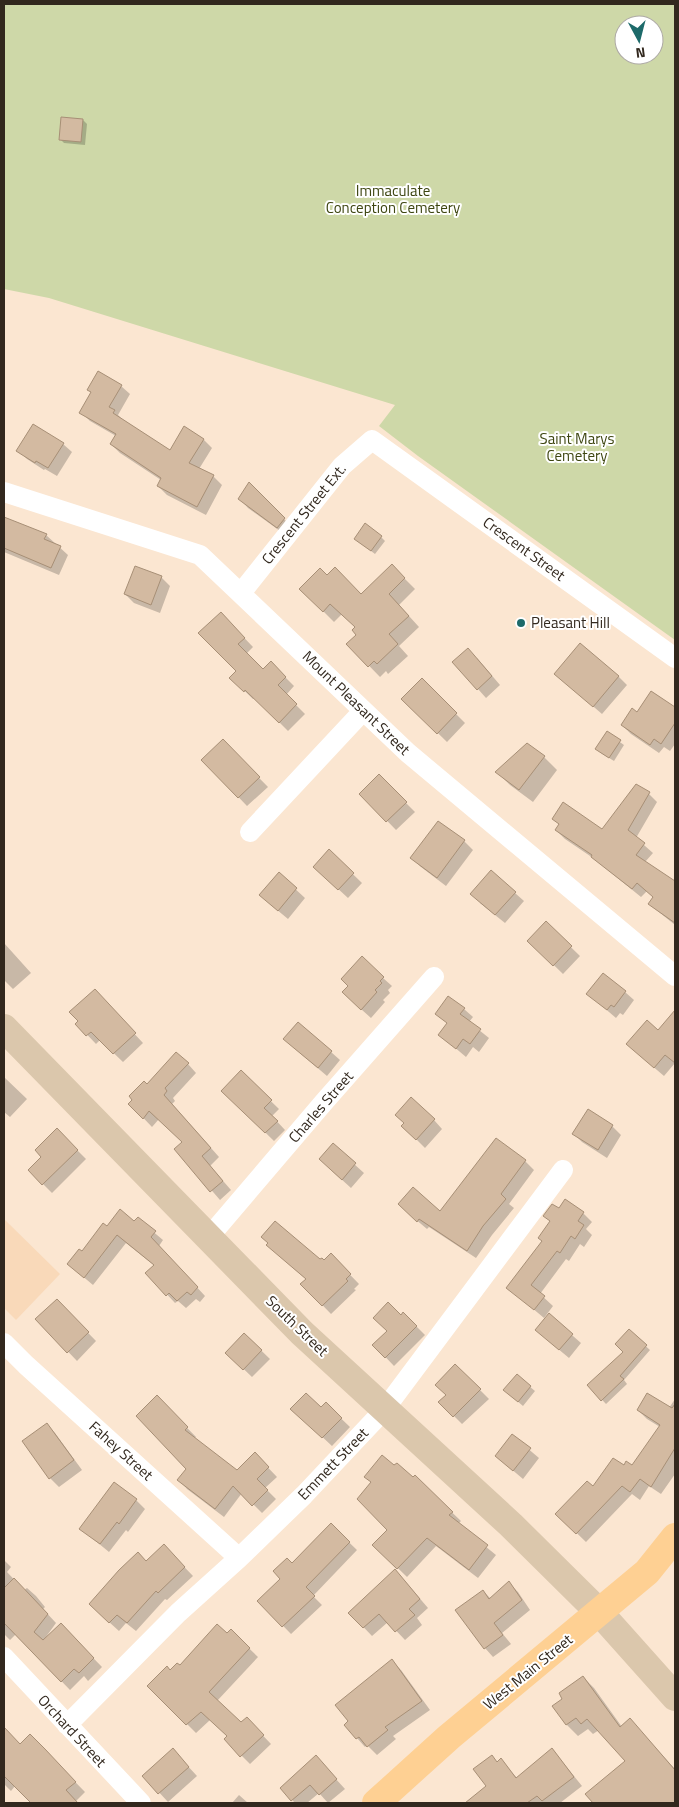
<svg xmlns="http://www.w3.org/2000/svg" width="679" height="1807" viewBox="0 0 679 1807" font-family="'Titillium Web',sans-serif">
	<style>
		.built { fill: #f9d9b9 }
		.green { fill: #ced8a8; fill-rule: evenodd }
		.shadow { fill: #0003 }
		.building { fill: #d3baa1; stroke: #a78f76 }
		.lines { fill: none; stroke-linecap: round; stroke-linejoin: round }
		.minor { stroke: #fff; stroke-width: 20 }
		.secondary { stroke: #dbc7ac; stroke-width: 28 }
		.primary { stroke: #fed093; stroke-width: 28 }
		.poi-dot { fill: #1d6a6a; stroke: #fff; stroke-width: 2 }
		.labels { text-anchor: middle; stroke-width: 4; stroke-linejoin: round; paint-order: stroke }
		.park-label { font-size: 15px; fill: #3d4510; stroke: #fff }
		.street-label { font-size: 15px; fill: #32281e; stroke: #fff }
		.poi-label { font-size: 15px; fill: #32281e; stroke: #fff; text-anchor: start }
	</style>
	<rect width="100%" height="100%" fill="#fbe6d1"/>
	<path class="built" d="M4 1219 60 1274 16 1320 4 1308Z"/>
	<path class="green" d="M4 4H675V640L418 456 379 426 395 405 49 298 4 289ZM624 25H654V55H624Z"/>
	<path class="shadow" d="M83 120 87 124 85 145 64 143 60 139Z
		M121 386 130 394 118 415 123 420 170 452 204 440 212 448 199 469 213 476 222 485 206 515 167 495 158 486 161 480 120 453 111 444 116 436 90 421 81 412 92 393 89 390Z
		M63 444 72 452 57 476 45 469 44 470 27 459 18 450Z
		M249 484 293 528 287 536 248 508 240 499Z
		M7 520 46 535 68 555 59 575 4 552V527Z
		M381 537 385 541 375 554 355 539Z
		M392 566 415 589 399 605 419 627 399 646 408 656 388 674 386 671 380 677 348 644 358 635 356 627 342 614 334 622 301 589 327 577 361 596Z
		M161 577 170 586 160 613 134 603 125 594Z
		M230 623 253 647 246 654 263 671 271 663 294 686 286 695 305 714 288 731 255 698 253 699 231 678 238 671Z
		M477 658 500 685 486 698 478 689Z
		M618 676 627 685 602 714 565 682Z
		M422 680 465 723 447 742 403 699Z
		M652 692 675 708V744L670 751 664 747 659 753 631 734 622 725 637 714Z
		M607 733 624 745 614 761 601 753Z
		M223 741 268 787 247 806 203 760Z
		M544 757 557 770 533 802 510 785 497 772Z
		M379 776 415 812 396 830 361 794Z
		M649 794 657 802 636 838 653 853 645 862 675 883V925L649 904 654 897 647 891 641 897 593 858 565 839 556 830 560 825 553 819 602 831Z
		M464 841 473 850 446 886 421 867 412 858Z
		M329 851 362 883 348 898 323 875Z
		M279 874 305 898 288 919 270 904Z
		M515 893 524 901 505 923 480 903Z
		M546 923 580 956 563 974 529 941Z
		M4 943 31 973 13 989 4 980Z
		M383 978 392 986 388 990 390 993 383 1000 385 1002 371 1018 352 1001Z
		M625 992 634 1000 623 1015 620 1013 616 1018 588 994Z
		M103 1000 143 1043 123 1062 100 1040 96 1044 77 1024Z
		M464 1009 473 1017 469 1022 489 1038 479 1052 473 1047 466 1057 440 1035 448 1024 437 1014Z
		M668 1020 675 1026V1063L664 1076 637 1053Z
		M293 1047 331 1052 340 1060 327 1076Z
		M188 1064 196 1073 173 1098 175 1101 172 1104 219 1157 210 1166 231 1190 220 1200 176 1149 183 1142 159 1119 152 1127 130 1104 147 1085Z
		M241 1072 279 1109 272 1116 285 1130 274 1141 223 1091Z
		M4 1077 27 1099 10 1117 4 1112Z
		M434 1120 442 1129 425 1148 403 1126Z
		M612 1126 621 1135 607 1158 582 1142 574 1134Z
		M57 1130 86 1159 52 1193 29 1170 43 1157Z
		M497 1140 525 1161 534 1170 509 1204 514 1208 492 1235 476 1258 429 1227 427 1229 408 1213H441Z
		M333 1145 364 1173 351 1188 329 1168Z
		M559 1210 583 1213 592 1222 586 1229 592 1235 584 1247 580 1244 569 1261 566 1259 540 1294 553 1306 544 1318 507 1287 543 1241 551 1222 545 1216Z
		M138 1219 163 1240 159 1246 205 1296 200 1302 196 1299 186 1308 178 1301 175 1303 147 1273 155 1266 126 1243 93 1285 68 1264 107 1227 134 1223Z
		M277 1254 324 1262 331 1255 359 1284 354 1289 356 1290 331 1314 302 1284 307 1280Z
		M57 1301 96 1341 77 1361 37 1319Z
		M404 1314 425 1335 394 1366 374 1345 389 1332Z
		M549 1315 581 1343 569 1358 545 1338Z
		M629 1331 650 1350 624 1380 627 1384 606 1404 588 1385 625 1352Z
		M244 1334 270 1359 252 1377 227 1353Z
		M455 1365 489 1399 462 1424 440 1402 447 1395Z
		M517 1376 535 1391 523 1406 509 1394Z
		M157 1397 196 1437 194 1439 237 1471 255 1454 277 1477 265 1488 276 1499 262 1513 242 1493 224 1517 187 1489 179 1480 188 1468Z
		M675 1399V1474L661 1494 649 1486 640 1500 632 1494 586 1542 557 1514 624 1467H632L660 1427 647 1419 638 1410 669 1408Z
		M326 1404 350 1427 332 1446 301 1417 321 1409Z
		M46 1424 55 1433 82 1470 59 1487 50 1478Z
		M513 1436 539 1458 523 1479 496 1456Z
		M394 1467 414 1479 415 1477 461 1521 458 1524 496 1555 478 1578 436 1546 407 1577 374 1545 389 1530Z
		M136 1500 145 1509 128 1532 126 1530 109 1552 81 1529Z
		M331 1525 357 1550 313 1596 322 1605 291 1634 259 1601 282 1579 292 1565Z
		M164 1546 193 1576 167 1600 165 1599 136 1631 126 1623 119 1631 99 1613Z
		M4 1560 11 1567 7 1572 24 1590 27 1588 36 1596 45 1607 43 1609 56 1623 43 1641 61 1625 102 1667 88 1681 84 1676 70 1690 16 1634 10 1640 4 1634Z
		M404 1580 428 1608 417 1618 422 1625 405 1640 388 1622 372 1636 350 1613Z
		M509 1583 518 1592 530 1610 502 1633 511 1644 493 1657 485 1648 483 1591 491 1599Z
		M231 1631 258 1657 217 1701 241 1724 247 1719 271 1744 250 1764 225 1739 228 1736 210 1720 196 1733 149 1686 180 1667Z
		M392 1661 401 1670 430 1710 393 1736 396 1739 377 1755 367 1745 365 1747 357 1738Z
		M583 1677 594 1688 622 1727 630 1720 674 1768 675 1767V1803H594L586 1794 627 1761 599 1730 593 1734 588 1729 578 1736 567 1725 554 1706 564 1699Z
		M4 1729 20 1745 40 1746 85 1792 76 1801 77 1803H33L15 1786 11 1791 4 1784Z
		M552 1749 582 1786 560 1803H489L481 1792 488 1787 498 1763 501 1760 517 1778Z
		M173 1750 197 1776 168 1802 144 1776Z
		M324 1766 345 1789 328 1803 319 1793 307 1803H295L281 1788Z
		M239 1795 248 1803H232Z"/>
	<path class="building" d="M61 117 83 119 81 142 59 140Z
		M98 371 122 385 109 407 115 410 113 413 170 450 184 426 204 439 189 463 214 475 197 507 157 486 161 478 110 444 116 434 79 413 91 392 87 390Z
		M33 424 64 443 48 468 36 461 35 463 16 451Z
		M249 482 285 518 277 528 238 499Z
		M4 517 47 534 44 539 61 546 51 568 4 548Z
		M365 523 382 536 371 551 354 539Z
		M392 564 405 578 389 594 409 616 389 634 398 644 377 664 374 661 368 667 346 644 356 635 352 630 355 627 330 604 323 612 299 589 320 568 327 575 335 567 361 594Z
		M135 566 162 576 151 605 124 594Z
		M221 612 245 638 238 644 263 669 271 661 286 677 278 685 297 704 279 723 245 690 244 692 229 678 236 671 198 633Z
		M580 643 619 676 593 707 554 674Z
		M468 648 492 676 477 690 452 662Z
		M422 678 457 713 437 734 401 699Z
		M651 691 675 707V723L661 744 654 739 650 745 621 725 632 708 637 712Z
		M607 731 621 740 609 758 595 749Z
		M223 739 260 777 238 798 201 760Z
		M527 743 545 756 519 790 495 772Z
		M379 774 407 802 386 822 359 794Z
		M636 784 650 792 628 830 645 843 636 855 675 881V923L648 904 653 897 637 883 632 889 591 857 592 855 555 830 559 824 552 819 563 802 602 829Z
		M438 821 465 840 437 878 410 858Z
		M329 849 354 873 338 890 313 867Z
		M491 870 516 892 495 915 470 894Z
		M279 872 297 888 278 911 259 895Z
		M546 921 572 946 553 966 527 941Z
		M362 956 384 977 380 981 382 983 375 990 377 992 361 1010 342 992 348 986 341 979Z
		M603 973 626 991 614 1007 611 1005 607 1010 586 994Z
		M95 989 136 1033 113 1054 91 1032 86 1036 75 1024 78 1021 69 1012Z
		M448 996 465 1008 460 1014 481 1029 470 1044 463 1039 456 1049 438 1035 447 1023 435 1014Z
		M675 1010V1063L665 1055 654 1068 626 1044 647 1020 658 1030Z
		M298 1022 332 1051 318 1068 283 1039Z
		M176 1052 189 1063 165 1088 167 1091 164 1095 211 1148 202 1156 223 1181 210 1192 174 1149 182 1142 149 1111 143 1119 128 1104 132 1100 129 1096 144 1081 147 1084Z
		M241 1070 272 1100 264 1108 278 1121 265 1133 221 1091Z
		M411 1097 435 1119 416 1140 401 1126 404 1123 395 1115Z
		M588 1109 613 1125 598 1150 572 1134Z
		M57 1128 78 1150 42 1185 28 1170 41 1157 35 1150Z
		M496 1138 526 1160 501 1194 506 1199 483 1226 467 1251 419 1219 417 1222 398 1204 413 1187 440 1211Z
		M333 1143 356 1163 342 1180 319 1159Z
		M565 1199 584 1212 578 1221 584 1225 575 1239 571 1236 560 1253 557 1251 531 1285 545 1296 534 1310 506 1288 542 1241 538 1238 550 1221 543 1216 552 1204 559 1208Z
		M120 1209 134 1221 138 1217 156 1231 151 1237 198 1287 191 1295 187 1292 177 1301 169 1293 166 1296 145 1273 154 1265 117 1235 84 1278 67 1264 79 1249 82 1251 103 1223 107 1226Z
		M275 1221 320 1259 322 1258 324 1260 331 1253 351 1274 346 1279 348 1281 322 1306 300 1284 306 1279 266 1245 268 1243 261 1237Z
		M57 1299 89 1332 67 1353 35 1319Z
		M388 1302 401 1315 403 1312 417 1326 385 1358 372 1345 387 1331 373 1318Z
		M549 1313 573 1334 559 1350 535 1330Z
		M629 1329 647 1345 620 1376 624 1379 601 1401 587 1385 623 1352 615 1344Z
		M244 1333 262 1350 243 1370 225 1353Z
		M455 1364 481 1389 453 1417 438 1402 446 1395 435 1385Z
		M517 1374 531 1386 518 1402 503 1390Z
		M306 1393 321 1407 326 1402 342 1418 322 1438 290 1409Z
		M647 1393 672 1408 675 1404V1448L651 1487 640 1479 630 1492 622 1486 576 1534 555 1514 587 1481 593 1486 613 1458 624 1465 626 1461 632 1465 660 1425 637 1410Z
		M157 1395 188 1427 185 1430 237 1470 255 1452 269 1467 257 1479 268 1490 252 1506 233 1486 215 1509 177 1480 186 1469 136 1416Z
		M47 1423 74 1460 49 1479 22 1441Z
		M512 1434 531 1448 513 1471 495 1456Z
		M382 1455 394 1465 397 1463 413 1477 415 1475 453 1512 449 1515 488 1545 469 1570 427 1538 397 1569 372 1545 387 1530 357 1499 371 1482 364 1477Z
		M114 1482 137 1499 119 1524 117 1522 100 1544 79 1529Z
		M331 1523 350 1542 306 1587 315 1596 282 1627 257 1601 280 1579 273 1571 287 1558 292 1563Z
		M164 1544 185 1567 158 1593 156 1591 127 1623 117 1615 109 1623 89 1604 119 1570 138 1552 146 1561Z
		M395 1569 420 1599 409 1609 415 1615 395 1632 379 1614 363 1628 348 1613Z
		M14 1578 48 1614 34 1632 43 1640 61 1623 94 1658 79 1673 74 1669 61 1682 4 1623V1588Z
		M509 1581 522 1600 494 1623 503 1635 484 1649 455 1610 483 1590 489 1599Z
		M217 1624 227 1633 231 1629 250 1648 209 1692 241 1722 247 1717 264 1735 240 1757 224 1739 227 1736 201 1712 186 1725 147 1686 167 1666 170 1670 177 1663 180 1665Z
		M392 1659 422 1701 385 1727 388 1730 367 1747 359 1737 356 1739 344 1725 348 1721 335 1705Z
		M583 1676 620 1727 630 1718 675 1770V1803H593L585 1794 625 1761 587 1719 581 1724 576 1718 566 1725 552 1706 562 1699 559 1693Z
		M4 1727 20 1744 30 1734 45 1749 76 1782 66 1790 78 1803H31L4 1776Z
		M173 1748 189 1767 158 1794 142 1776Z
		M552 1748 574 1777 542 1801 537 1796 527 1803H465L486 1786 473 1769 492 1755 497 1762 501 1758 516 1778Z
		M316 1755 337 1779 319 1795 310 1785 291 1801 280 1788Z"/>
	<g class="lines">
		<path class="minor" d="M4 492 200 555 408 753 675 976
			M241 593 342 466 372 440 675 658
			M250 832 363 711
			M209 1237 324 1102 434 977
			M4 1343 26 1365 239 1558
			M4 1657 141 1803
			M67 1725 178 1613 239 1558 304 1495 384 1410 563 1170"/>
		<path class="secondary" d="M4 1028 302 1333 511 1525 600 1613 675 1697"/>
		<path class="primary" d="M376 1803 449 1737 647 1572 675 1537"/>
	</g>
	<circle class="poi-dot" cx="521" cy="623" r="5"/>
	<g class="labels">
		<g class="park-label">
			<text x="393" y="196">Immaculate<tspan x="393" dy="17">Conception Cemetery</tspan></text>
			<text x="577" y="444">Saint Marys<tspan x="577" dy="17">Cemetery</tspan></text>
		</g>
		<g class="street-label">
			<text transform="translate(304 514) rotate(-51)" y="5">Crescent Street Ext.</text>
			<text transform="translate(524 549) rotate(36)" y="5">Crescent Street</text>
			<text transform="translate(356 703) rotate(44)" y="5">Mount Pleasant Street</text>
			<text transform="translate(321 1107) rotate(-49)" y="5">Charles Street</text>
			<text transform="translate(297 1326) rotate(44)" y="5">South Street</text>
			<text transform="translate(121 1451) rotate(42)" y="5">Fahey Street</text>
			<text transform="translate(333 1464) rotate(-46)" y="5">Emmett Street</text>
			<text transform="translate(528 1672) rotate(-39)" y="5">West Main Street</text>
			<text transform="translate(72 1731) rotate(47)" y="5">Orchard Street</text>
		</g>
		<g class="poi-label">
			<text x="531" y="628">Pleasant Hill</text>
		</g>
	</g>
	<rect width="679" height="1807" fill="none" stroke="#32281e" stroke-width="10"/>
	<g transform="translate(639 40) rotate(173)"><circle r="24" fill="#ffffff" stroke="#ada9a5"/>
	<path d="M0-4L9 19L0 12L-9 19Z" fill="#1d6a6a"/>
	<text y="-8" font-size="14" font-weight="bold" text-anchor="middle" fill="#32281e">N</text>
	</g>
</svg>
